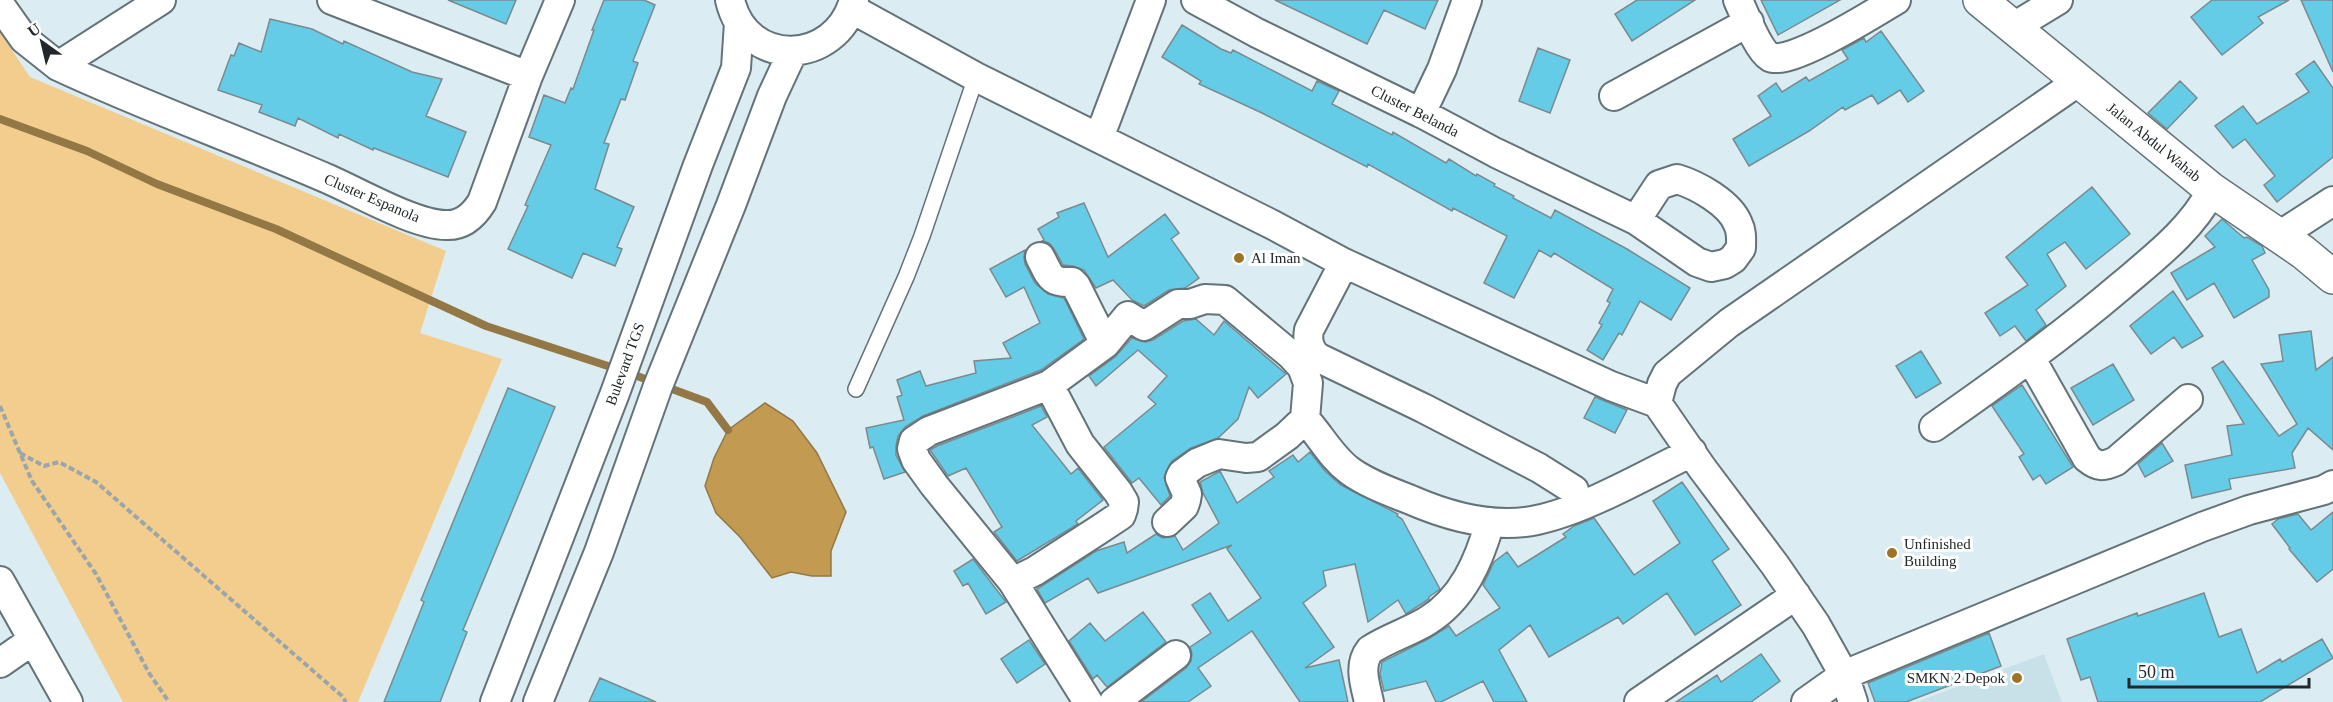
<svg xmlns="http://www.w3.org/2000/svg" width="2333" height="702" viewBox="0 0 2333 702" font-family="'Times New Roman',serif">
	<style>
		.built { fill: #c8e1e9 }
		.green { fill: #f3cd8e }
		.water { fill: #c39a52; stroke: #937846; stroke-width: 1.5 }
		.lines { fill: none; stroke-linecap: round; stroke-linejoin: round }
		.stream { stroke: #937846; stroke-width: 8 }
		.building { fill: #65cce7; stroke: #7a8a8f; stroke-width: 1.5 }
		.lane-casing { stroke: #637378; stroke-width: 18 }
		.street-casing { stroke: #637378; stroke-width: 32 }
		.secondary-casing { stroke: #637378; stroke-width: 36 }
		.path { stroke: #99a6aa; stroke-width: 4; stroke-dasharray: 6 3; stroke-linecap: butt }
		.lane { stroke: #fff; stroke-width: 15 }
		.street { stroke: #fff; stroke-width: 28 }
		.secondary { stroke: #fff; stroke-width: 33 }
		.poi-dot { fill: #9e7423; stroke: #fff; stroke-width: 2 }
		.labels { text-anchor: middle; stroke-width: 6; stroke-linejoin: round; paint-order: stroke }
		.street-label { font-size: 15px; fill: #22282a; stroke: #fff }
		.poi-label { font-size: 15px; fill: #22282a; stroke: #fff; text-anchor: start }
	</style>
	<rect width="100%" height="100%" fill="#dbedf2"/>
	<path class="built" d="M2044 654 2062 702H1915H1916Z"/>
	<path class="green" d="M0 32 30 77 446 251 420 333 502 359 358 702H123L0 473Z"/>
	<path class="water" d="M765 403 793 421 817 453 846 512 831 551V576H812L791 572 772 578 740 537 716 513 705 486 714 458 728 430Z"/>
	<g class="lines">
		<path class="stream" d="M0 119 87 151 157 184 276 229 486 326 617 369
			M629 373 707 402 728 430"/>
	</g>
	<path class="building" d="M448 0H516L506 24Z
		M604 0H644L655 5 633 61 638 63 625 100 621 99 604 143 609 144 595 189 634 207 617 247 622 249 615 266 583 253 572 278 508 249 528 206 525 205 551 145 529 137 544 95 565 103 571 88 573 89 594 30H592Z
		M1275 0H1438L1425 29 1384 10 1367 44Z
		M1637 0H1695L1632 41 1615 14Z
		M1761 0H1840L1778 35Z
		M2212 0H2289L2258 17 2263 23 2222 55 2191 17Z
		M2301 0H2333V72Z
		M270 19 312 29 343 44 344 41 412 72 442 79 426 116 466 132 448 177 374 148 373 150 339 134 338 138 298 118 295 126 259 112 262 105 218 90 231 55 234 56 239 43 261 52Z
		M1182 25 1221 49 1231 53 1233 50 1312 91 1317 81 1339 91 1332 104 1392 135 1393 132 1446 163 1449 159 1476 176 1477 174 1495 184 1494 186 1514 196 1513 198 1551 218 1555 210 1627 249 1690 288 1671 320 1640 301 1622 335 1619 333 1603 360 1587 350 1602 325 1599 323 1610 303 1607 301 1613 289 1554 253 1551 257 1539 250 1514 298 1484 283 1507 236 1453 208 1452 211 1368 164 1367 167 1262 113 1199 84 1201 81 1162 57Z
		M1881 31 1924 91 1908 102 1900 90 1878 104 1872 95 1845 110 1843 107 1809 131 1749 166 1733 139 1771 116 1758 96 1776 83 1782 92 1806 77 1809 81 1848 59 1842 50 1864 38 1866 42Z
		M1538 48 1570 60 1550 113 1519 101Z
		M2314 61 2333 88V157L2277 202 2264 185 2275 176 2245 139 2233 148 2215 126 2243 106 2257 124 2309 92 2296 74Z
		M2180 81 2197 98 2167 129 2148 113Z
		M2092 187 2130 234 2086 269 2065 242 2047 254 2066 286 2036 310 2046 325 2026 341 2015 326 2000 336 1985 313 2028 285 2006 257Z
		M1084 203 1108 257 1165 214 1179 233 1171 239 1199 278 1185 288 1169 290 1144 306 1132 300 1113 280 1096 288 1084 270 1073 266 1063 265 1054 249 1049 243 1042 241 1044 240 1038 229 1059 217 1057 213Z
		M2222 219 2244 238 2247 237 2262 246 2265 253 2252 260 2269 290V297L2234 318 2214 283 2187 300 2171 273 2215 247 2205 236Z
		M1025 250 1024 257 1025 264 1035 283 1048 294 1064 298 1084 339 1041 370 923 416 905 427 898 436 896 446V455L905 472 884 479 873 447 870 448 866 428 904 420 897 397 902 395 897 380 920 371 926 386 976 373 974 361 1011 358 1003 343 1040 323 1024 287 1006 297 990 269Z
		M2173 291 2203 336 2182 348 2174 337 2151 354 2130 326Z
		M1196 319 1214 335 1224 321 1286 374 1258 398 1249 387 1238 419 1218 438 1191 448 1172 461 1164 477 1170 496 1161 505 1139 478 1132 483 1104 447 1156 404 1148 397 1167 376 1138 350 1096 386 1089 376 1115 357 1132 338 1145 342 1153 340 1183 321Z
		M2311 331 2316 370 2333 357V450L2308 428 2292 453 2295 468 2229 479 2231 489 2192 498 2185 465 2232 455 2227 426 2244 424 2212 368 2223 361 2279 436 2297 424 2261 364 2283 361 2279 335Z
		M1921 351 1941 383 1916 398 1896 366Z
		M2113 364 2134 400 2093 425 2071 388Z
		M2022 385 2073 467 2046 484 2040 475 2033 480 2019 457 2024 454 1992 406Z
		M508 388 555 407 463 630 467 632 440 702H384L424 602 421 600Z
		M1595 397 1627 410 1615 433 1584 418Z
		M1041 406 1047 417 1032 425 1071 474 1078 468 1103 500 1076 521 1078 524 1017 561 994 532 1002 527 966 468 948 476 930 450 937 446Z
		M2162 443 2173 461 2145 477 2138 464Z
		M1310 452 1325 471 1341 485 1398 514 1397 516 1402 519 1440 589 1429 597V599L1406 614 1398 600 1368 622 1355 564 1323 571 1326 586 1303 603 1334 647 1305 668 1339 660 1348 702H1300L1252 631 1198 668 1211 686 1188 702H1141L1186 668 1191 661 1192 654 1190 647 1211 633 1192 605 1210 593 1228 621 1261 598 1227 549 1232 545 1098 593 1088 578 1045 603 1037 589 1096 551 1124 542 1127 553 1156 534 1163 538 1175 536 1183 550 1219 523 1203 493 1200 482 1220 471 1237 503 1274 477 1269 471 1293 455 1298 462Z
		M1682 482 1729 549 1712 561 1741 605 1695 635 1667 593 1623 624 1618 617 1549 657 1530 625 1499 650 1527 702H1494L1483 681 1441 702H1436L1426 681 1384 691 1380 674 1382 662 1428 639 1449 626 1456 636 1500 608 1483 585 1494 562 1507 552 1518 567 1566 537 1563 534 1574 526 1594 518 1634 575 1680 543 1653 501Z
		M2333 512V569L2317 582 2289 549 2290 548 2272 524 2278 519 2298 514 2311 530Z
		M973 559 1006 602 986 614 968 583 963 586 954 571Z
		M2204 593 2219 637 2241 629 2257 673 2280 659 2282 662 2322 639 2333 658 2260 702H2098L2090 677 2081 680 2067 639 2137 613 2138 616Z
		M1143 612 1166 642 1107 687 1097 675 1093 679 1069 641 1090 623 1105 641Z
		M1989 633 2001 666 1906 702H1875L1868 683Z
		M1029 640 1045 664 1017 683 1001 659Z
		M1761 654 1780 681 1751 702H1676L1717 675 1721 682Z
		M600 678 656 702H589Z"/>
	<g class="lines">
		<g class="lane-casing">
			<path id="lane" d="M856 389 906 277 922 236 976 77"/>
		</g>
		<g class="street-casing">
			<path id="street" d="M332 0 528 76
				M730 0C746 69 836 66 854 0
				M1196 0 1257 33 1421 113 1496 153 1636 220 1697 262 1711 267 1725 264 1733 259 1741 248C1741 239 1742 232 1738 224 1730 203 1697 185 1677 179L1659 185 1636 220
				M1738 0C1744 13 1758 50 1770 57 1789 67 1876 12 1896 0
				M0 5 24 39 58 66C146 107 238 140 328 179 358 192 415 225 446 225 463 226 474 215 482 202L528 76 560 0
				M852 9 976 77 1273 225 1344 263 1611 386 1657 403 1702 468 1775 565 1816 625 1844 675 1853 702
				M2012 28 2058 0
				M58 66 161 0
				M1614 96 1749 22
				M1421 113 1442 69 1467 0
				M1099 138 1151 0
				M2279 236 2333 201
				M1040 257C1050 275 1049 283 1072 282L1076 286 1105 344
				M1344 263 1309 330C1307 341 1309 349 1317 357L1423 408 1539 468 1574 490
				M2031 359 2087 458C2098 467 2103 467 2116 461L2188 399
				M1657 403 1662 384 1667 374 1729 323 2079 81
				M1305 419C1320 435 1331 457 1350 471 1368 484 1391 492 1411 500 1450 517 1494 529 1537 520 1585 510 1647 474 1692 452
				M1934 427C1998 382 2061 337 2121 286 2155 257 2191 230 2212 190
				M0 581 68 702
				M1013 582 1035 571 1100 529 1121 515 1123 509 1124 502 1118 492 1080 444 1049 385
				M0 663 33 640
				M495 702 615 393 698 165 736 68 739 23
				M538 702 599 552 658 386 731 205 772 96 793 51
				M1088 702 1013 582 934 485 916 460 912 449 914 441 929 431 1049 385 1105 344 1128 316 1144 326 1178 304H1190L1205 299 1225 300 1291 355 1302 367 1308 383 1305 419 1287 436 1258 457 1246 458 1219 454 1197 463 1182 474 1180 478 1187 494 1186 500 1184 506 1167 522
				M1114 702 1176 655
				M1369 702C1365 684 1358 665 1370 650 1388 638 1409 632 1427 621 1463 599 1479 561 1490 522
				M1639 702 1796 595
				M1806 702 1844 675 2202 527 2249 510 2324 490 2333 485"/>
		</g>
		<g class="secondary-casing">
			<path id="secondary" d="M1980 0 2212 190 2303 252 2333 277"/>
		</g>
		<path class="path" d="M0 406 32 481 96 574 149 673 169 702
			M20 453 44 466 59 462 96 482 342 696 346 702"/>
		<use href="#lane" class="lane"/>
		<use href="#street" class="street"/>
		<use href="#secondary" class="secondary"/>
	</g>
	<g class="poi-dot">
		<circle cx="1239" cy="258" r="6"/>
		<circle cx="1892" cy="553" r="6"/>
		<circle cx="2017" cy="678" r="6"/>
	</g>
	<g class="labels">
		<g class="street-label">
			<text transform="translate(1415 111) rotate(27)" y="5">Cluster Belanda</text>
			<text transform="translate(2154 142) rotate(39)" y="5">Jalan Abdul Wahab</text>
			<text transform="translate(372 198) rotate(23)" y="5">Cluster Espanola</text>
			<text transform="translate(625 364) rotate(-70)" y="5">Bulevard TGS</text>
		</g>
		<g class="poi-label">
			<text x="1251" y="263">Al Iman</text>
			<text x="1904" y="549">Unfinished<tspan x="1904" dy="17">Building</tspan></text>
			<text x="2005" y="683" text-anchor="end">SMKN 2 Depok</text>
		</g>
	</g>
	<g transform="translate(42 42) rotate(326)" stroke="#ffffff" stroke-width="4.5" paint-order="stroke">
	<path d="M0-4.5L10 22L0 15L-10 22Z" fill="#22282a"/>
	<text y="-9" font-size="16" font-weight="bold" text-anchor="middle" fill="#22282a">U</text>
	</g>
	<path d="M2129 678v9h180v-9" fill="none" stroke="#22282a" stroke-width="3"/>
	<text x="2138" y="678" font-size="18" fill="#22282a" stroke="#ffffff" stroke-width="4.5" paint-order="stroke">50 m</text>
</svg>
